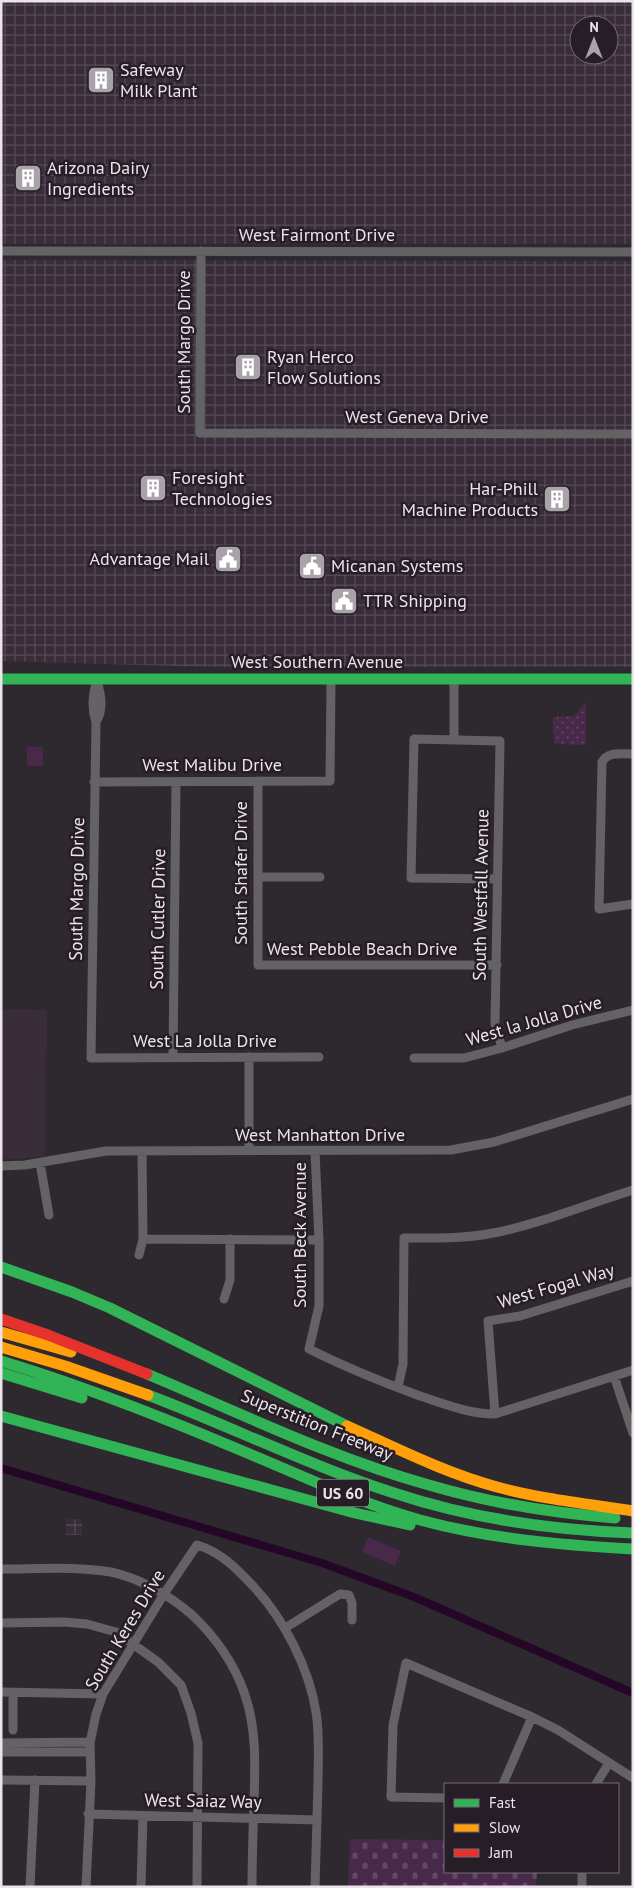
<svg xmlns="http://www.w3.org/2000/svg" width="634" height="1888" viewBox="0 0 634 1888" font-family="'PT Sans',sans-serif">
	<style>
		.built { fill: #392d3a }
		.industrial { fill: url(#industrial-grid); fill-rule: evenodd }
		.grass { fill: url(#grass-dots) }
		.cemetery { fill: url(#cemetery-stones) }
		.green { fill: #48294a }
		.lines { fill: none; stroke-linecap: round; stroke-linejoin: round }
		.canal { stroke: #240626; stroke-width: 8 }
		.street { stroke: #646264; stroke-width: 9 }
		.fast { stroke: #30b455; stroke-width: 11 }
		.slow { stroke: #ff9f0a; stroke-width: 11 }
		.jam { stroke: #e5322d; stroke-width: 11 }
		.labels { text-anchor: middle; stroke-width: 5; stroke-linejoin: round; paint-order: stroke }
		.shield { fill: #261d26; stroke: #b0a9b0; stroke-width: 1 }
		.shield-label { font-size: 16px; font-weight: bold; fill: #ebe5eb }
		.poi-label { font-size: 18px; fill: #ebe5eb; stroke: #261d26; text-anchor: start }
		.street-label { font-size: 18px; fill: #ebe5eb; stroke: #261d26 }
	</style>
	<defs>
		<pattern id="industrial-grid" width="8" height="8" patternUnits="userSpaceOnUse" patternTransform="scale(1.25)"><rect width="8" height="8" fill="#392d3a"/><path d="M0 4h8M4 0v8" fill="none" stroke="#564b57"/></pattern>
		<pattern id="grass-dots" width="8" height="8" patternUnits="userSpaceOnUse" patternTransform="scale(1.25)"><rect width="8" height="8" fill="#48294a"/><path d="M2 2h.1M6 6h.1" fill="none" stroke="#634864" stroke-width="1.8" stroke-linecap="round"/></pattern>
		<pattern id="cemetery-stones" width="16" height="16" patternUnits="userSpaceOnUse" patternTransform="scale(1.25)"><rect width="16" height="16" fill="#48294a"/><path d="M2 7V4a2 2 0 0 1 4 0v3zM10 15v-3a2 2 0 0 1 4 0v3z" fill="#634864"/></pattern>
	</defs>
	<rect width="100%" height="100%" fill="#2e292e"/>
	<path class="built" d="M1 1009 47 1010 45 1156 19 1159H1Z"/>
	<path class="industrial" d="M1 1H633V244H1ZM579 25H609V55H579Z
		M1 260 633 261V667L247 668 1 661Z
		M66 1519H82V1535H66Z"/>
	<path class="grass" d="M586 702V745L554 744 553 717 574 716Z"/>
	<path class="cemetery" d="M350 1839 445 1840V1872H537L536 1887H348Z"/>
	<path class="green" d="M27 747H43V766H27Z
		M368 1537 401 1551 395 1566 362 1552Z"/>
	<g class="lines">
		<path class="canal" d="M1 1468 322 1563 414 1597 633 1693"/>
		<path class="street" d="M1 251 633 252
			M201 251 200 433 633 434
			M97 679C93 694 91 707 96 722L91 1058 319 1057
			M454 679V739
			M96 722C104 709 101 695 97 681
			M633 754C621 754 608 751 602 762L599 909 633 904
			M258 781V965H497
			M94 782 330 781 331 680
			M258 877H320
			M497 879 411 878 414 739 500 741 495 1024 502 1048
			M173 1057 176 782
			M249 1057V1151
			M414 1058H464L502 1048 572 1025 633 1010
			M315 1151 319 1240V1306L309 1349C345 1367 382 1382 420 1396 445 1404 469 1414 495 1414L633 1370
			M40 1163 49 1215
			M1 1166 25 1165 106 1151 451 1150 494 1142 633 1099
			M143 1239 319 1240
			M139 1255 143 1239 142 1151
			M224 1299 230 1280V1239
			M614 1376 633 1433
			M398 1387 403 1364 404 1238C434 1238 463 1239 493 1233 540 1224 587 1204 633 1190
			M495 1414 488 1321 520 1316 633 1281
			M1 1569C37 1569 76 1566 111 1572 139 1578 169 1595 191 1614 214 1635 235 1664 245 1695 257 1730 255 1767 254 1804 253 1831 252 1859 252 1887
			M1 1623 64 1622 87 1624 116 1632 158 1662 181 1685 191 1713 198 1743 197 1887
			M285 1628 340 1594 349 1595 352 1603V1620
			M1 1692 103 1694
			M13 1730V1693
			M1 1743 90 1742
			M1 1752H90
			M1 1780 91 1781
			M503 1784 532 1717
			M596 1784 609 1763
			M445 1798 391 1797 393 1725 406 1663 532 1717 558 1730 633 1778
			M88 1814 317 1820
			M30 1887 35 1780
			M86 1887 91 1781 90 1743 96 1714 103 1694 164 1594 197 1545C221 1552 237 1569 254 1587 284 1619 309 1668 316 1712 320 1736 318 1760 318 1784 317 1818 316 1853 315 1887
			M141 1887 143 1816
			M582 1887V1872"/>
		<path class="fast" d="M1 679H633
			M1 1267 72 1292 110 1308 347 1426
			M1 1361C87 1387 169 1420 252 1455 307 1478 362 1504 420 1520 490 1539 561 1545 633 1549
			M1 1373 82 1398
			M147 1374C240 1413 332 1458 429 1485 490 1503 552 1513 615 1518
			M148 1395C230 1426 310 1466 394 1493 472 1519 552 1530 633 1533
			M1 1416 355 1513 410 1525"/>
		<path class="slow" d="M1 1332 71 1352
			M1 1347 65 1366 148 1395
			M347 1426C396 1448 445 1473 497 1487 541 1499 588 1504 633 1511"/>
		<path class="jam" d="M1 1319 48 1335 147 1374"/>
	</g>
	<defs>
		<g id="building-square" transform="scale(1.4375)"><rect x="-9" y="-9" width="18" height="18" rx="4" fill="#a9a3a9" stroke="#261d26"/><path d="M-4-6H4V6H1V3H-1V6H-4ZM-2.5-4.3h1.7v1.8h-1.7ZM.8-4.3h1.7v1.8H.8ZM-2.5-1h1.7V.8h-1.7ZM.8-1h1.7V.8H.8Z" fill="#fff"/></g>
		<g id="civic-square" transform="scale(1.4375)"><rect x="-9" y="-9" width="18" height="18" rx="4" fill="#a9a3a9" stroke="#261d26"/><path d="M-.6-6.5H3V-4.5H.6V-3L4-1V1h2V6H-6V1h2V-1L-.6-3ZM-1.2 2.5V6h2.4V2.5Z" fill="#fff"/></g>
	</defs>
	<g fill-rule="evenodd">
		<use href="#building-square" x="101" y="80"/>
		<use href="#building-square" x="28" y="178"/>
		<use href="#building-square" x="248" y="367"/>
		<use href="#building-square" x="153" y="488"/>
		<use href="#building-square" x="557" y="499"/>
		<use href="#civic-square" x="228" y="559"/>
		<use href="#civic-square" x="312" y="566"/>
		<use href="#civic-square" x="344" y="601"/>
	</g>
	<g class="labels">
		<rect class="shield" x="317" y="1479.5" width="52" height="27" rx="4"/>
		<g class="shield-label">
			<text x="343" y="1499">US 60</text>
		</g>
		<g class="poi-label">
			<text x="120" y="76">Safeway<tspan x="120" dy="21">Milk Plant</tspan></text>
			<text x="47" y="174">Arizona Dairy<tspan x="47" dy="21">Ingredients</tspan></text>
			<text x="267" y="363">Ryan Herco<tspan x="267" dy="21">Flow Solutions</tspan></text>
			<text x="172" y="484">Foresight<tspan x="172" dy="21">Technologies</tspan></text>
			<text x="538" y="495" text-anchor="end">Har-Phill<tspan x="538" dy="21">Machine Products</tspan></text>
			<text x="209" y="565" text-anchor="end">Advantage Mail</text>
			<text x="331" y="572">Micanan Systems</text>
			<text x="363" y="607">TTR Shipping</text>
		</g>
		<g class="street-label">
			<text x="317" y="241">West Fairmont Drive</text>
			<text transform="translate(184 342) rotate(-90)" y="6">South Margo Drive</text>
			<text x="417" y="423">West Geneva Drive</text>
			<text x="317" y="668">West Southern Avenue</text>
			<text x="212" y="771">West Malibu Drive</text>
			<text transform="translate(241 873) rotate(-90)" y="6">South Shafer Drive</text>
			<text transform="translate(77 889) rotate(-89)" y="6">South Margo Drive</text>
			<text transform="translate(481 895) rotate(-89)" y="6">South Westfall Avenue</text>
			<text transform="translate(158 919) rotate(-89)" y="6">South Cutler Drive</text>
			<text x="362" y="955">West Pebble Beach Drive</text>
			<text transform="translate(534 1021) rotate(-16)" y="6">West la Jolla Drive</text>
			<text x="205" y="1047">West La Jolla Drive</text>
			<text x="320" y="1141">West Manhatton Drive</text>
			<text transform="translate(300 1235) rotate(-90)" y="6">South Beck Avenue</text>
			<text transform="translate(556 1286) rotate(-16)" y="6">West Fogal Way</text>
			<text transform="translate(317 1425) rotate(22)" y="6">Superstition Freeway</text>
			<text transform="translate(125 1630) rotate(-59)" y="6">South Keres Drive</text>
			<text transform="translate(203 1801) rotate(1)" y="6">West Saiaz Way</text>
		</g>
	</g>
	<rect width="634" height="1888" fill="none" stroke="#ebe5eb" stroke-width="5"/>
	<rect x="444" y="1783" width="175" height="90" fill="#261d26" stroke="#756d75"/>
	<rect x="454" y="1799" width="25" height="8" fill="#30b455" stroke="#756d75"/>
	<text x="489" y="1808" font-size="15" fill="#ebe5eb">Fast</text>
	<rect x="454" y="1824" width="25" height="8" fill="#ff9f0a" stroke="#756d75"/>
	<text x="489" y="1833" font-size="15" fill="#ebe5eb">Slow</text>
	<rect x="454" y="1849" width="25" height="8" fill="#e5322d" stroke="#756d75"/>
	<text x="489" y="1858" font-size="15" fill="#ebe5eb">Jam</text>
	<g transform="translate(594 40)"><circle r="24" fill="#261d26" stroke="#756d75"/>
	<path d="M0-4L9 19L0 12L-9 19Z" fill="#a9a3a9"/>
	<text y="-8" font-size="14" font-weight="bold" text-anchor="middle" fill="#ebe5eb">N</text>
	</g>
</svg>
